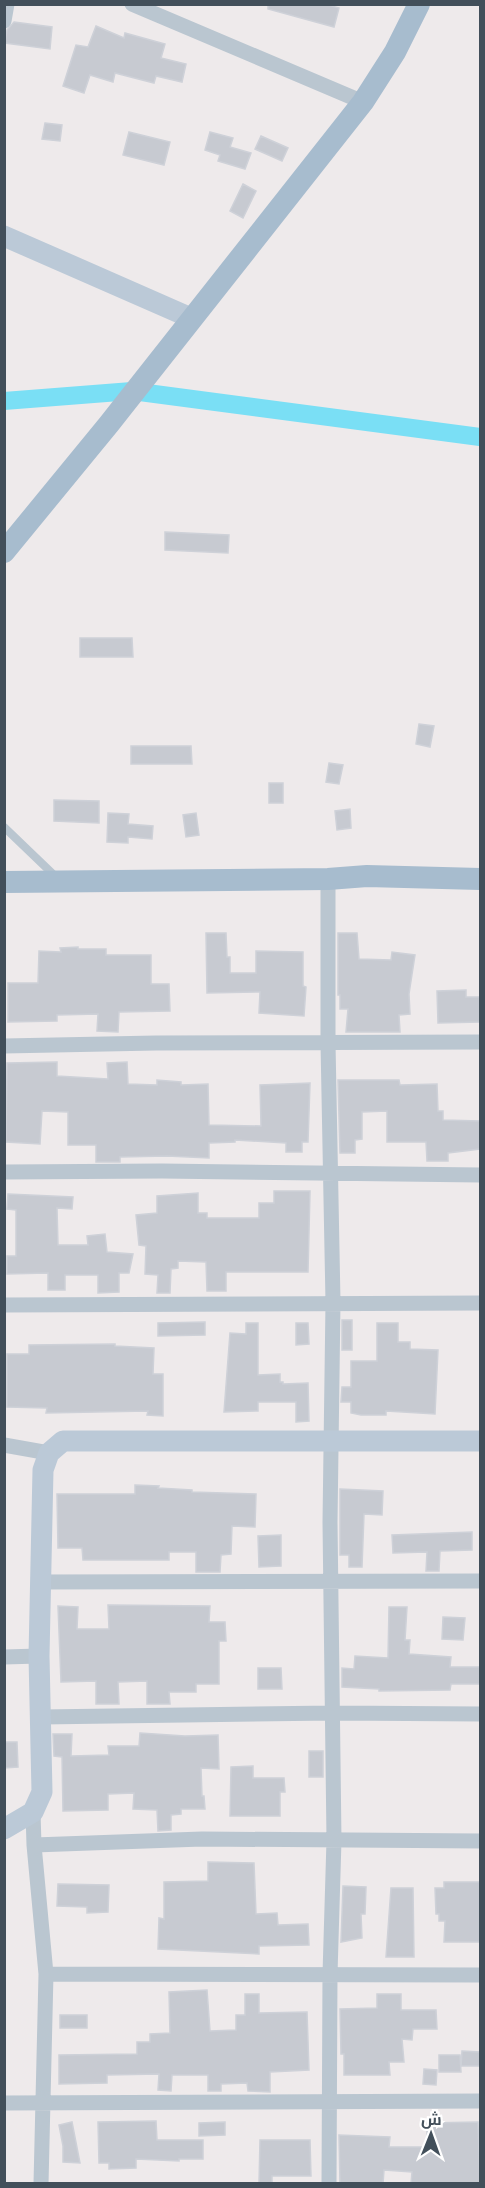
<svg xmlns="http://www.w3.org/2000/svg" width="485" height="2188" viewBox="0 0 485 2188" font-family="Cabin,Cairo,sans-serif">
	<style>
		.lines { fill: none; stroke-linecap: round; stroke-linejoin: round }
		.canal { stroke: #7adff5; stroke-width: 18 }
		.building { fill: #c7cad1; stroke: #ced1d8; stroke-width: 1.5 }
		.lane { stroke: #bac6d0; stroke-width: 8 }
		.street { stroke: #bac6d0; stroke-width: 15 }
		.secondary { stroke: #bbc9d7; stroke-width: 21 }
		.primary { stroke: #a7bcce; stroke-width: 22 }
	</style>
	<rect width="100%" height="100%" fill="#eeeaeb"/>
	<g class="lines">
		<path class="canal" d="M4 401 132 391 480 437"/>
	</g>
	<path class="building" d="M268 4H325L339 8 334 27 268 9Z
		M14 22 52 27 50 49 5 43 7 30Z
		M96 26 124 38 125 33 165 44 161 58 186 64 182 82 156 76 154 83 115 73 113 82 90 75 84 93 63 86 76 45 88 47Z
		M45 123 62 125 60 141 42 139Z
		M129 132 170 142 164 165 123 155Z
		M210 132 233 138 230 147 251 153 245 169 218 161 220 155 205 150Z
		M261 136 288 148 282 161 255 149Z
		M243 184 256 191 243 218 230 211Z
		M165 532 229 535 228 553 165 550Z
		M80 638H132L133 657H80Z
		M419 724 434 726 430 747 416 744Z
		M131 746H191L192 764H131Z
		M329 763 343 765 339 784 326 782Z
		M269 783H283V803H269Z
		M54 800 99 801V823L54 821Z
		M350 809 351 828 337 830 335 811Z
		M108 813 129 814 128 824 153 826 152 839 128 837V843L107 842Z
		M196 813 199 835 186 837 183 815Z
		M206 933H226L227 957H230V973H256V951L303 952V986L306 987 304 1016 259 1013 260 992 207 993Z
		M338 933H357L359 959 391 960 392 952 415 955 409 994 410 1014 399 1015 400 1032H346L348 1009H340V995H338Z
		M78 947V949H106V955H151V984H169L170 1011 119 1012 118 1032 97 1031 98 1014 57 1015V1021L8 1022V983H38L39 951 61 952 60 948Z
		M466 990V997H480V1022L438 1023 437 991Z
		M57 1062V1076L108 1079 107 1063 127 1062 128 1084 157 1085V1080L181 1082V1085L208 1084 209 1125 261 1126 260 1085 310 1083 308 1142H302V1152H286V1143L235 1140V1142L209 1143V1158L167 1156 120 1157V1162H96V1145H68V1112L42 1111 40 1144 6 1142 7 1063Z
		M338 1080H399L400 1085 437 1084 438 1111H443V1120L480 1121V1149L448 1153V1161H427L426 1142H387V1111L362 1112V1139L355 1140V1153H340Z
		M274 1191H310L308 1272H226V1291H207L206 1262 178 1261V1268L171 1269 170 1293H157L158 1275 145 1274 146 1246 139 1245 136 1215 157 1213V1196L198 1193V1213H207V1218H259V1203H274Z
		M8 1194 73 1197 72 1209 57 1208 58 1245H88L87 1236 105 1234 107 1252 133 1254 129 1273H119V1292L98 1293V1275H65V1290H48V1273L7 1274V1256H16V1210L7 1209Z
		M342 1320H352V1350H342Z
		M205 1322V1335L158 1336V1323Z
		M246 1323H258V1375L280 1374V1382H283V1384L308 1383 309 1421 296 1422V1402H258V1411L224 1412 230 1333 246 1334Z
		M296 1323H308L309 1344 296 1345Z
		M377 1323H398V1342H410V1349L438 1350 435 1414 386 1411V1415H361L351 1413V1402H341L342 1387H351V1361H377Z
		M115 1344V1346L154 1348 153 1374H163V1416L147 1415 148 1411 46 1413 47 1408 7 1407V1354H29V1345Z
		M135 1485 159 1486 158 1488 192 1490V1492L256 1494 255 1527 232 1526 231 1554 221 1555 220 1572H196V1552H169V1560H83L82 1548H58L57 1494H135Z
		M340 1489 383 1491 382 1515 364 1514 362 1567H349V1555H340Z
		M472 1532V1550L440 1551 439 1571H426L427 1552 393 1553 392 1535Z
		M281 1535V1566L259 1567 258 1536Z
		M108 1605 210 1606 209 1622H225L226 1641H219V1684H196V1692H169L170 1704H147V1681L118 1682 119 1704H96V1681L61 1682 58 1606 78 1607 77 1629H109Z
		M389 1607H407L405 1640H410L409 1654 451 1657 450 1667H480V1684H451L450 1690 379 1691V1689L342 1687V1668L354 1669 355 1656 388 1658Z
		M443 1617 465 1618 463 1640 442 1639Z
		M258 1668H281L282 1689H258Z
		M140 1733 185 1736 218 1735 219 1769 201 1768 202 1796H204L205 1809H181V1814L171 1815V1830L158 1831 157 1810 133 1809 134 1793 108 1794V1810L63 1811 62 1757 54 1756 53 1734H72L71 1756 109 1755 108 1746H139Z
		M4 1742H17L18 1767 4 1768Z
		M309 1751H323V1777H309Z
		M253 1766V1778H284L285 1792H280V1816H230L231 1767Z
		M208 1862 254 1863 256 1914 277 1913 278 1925 308 1924 309 1945 259 1946V1954L158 1949 159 1918 164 1919V1882L208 1881Z
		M444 1882H480V1942H444L445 1921H439V1914H436L435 1888H444Z
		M58 1884 109 1885 108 1912 87 1913V1907L57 1906Z
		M343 1886 366 1887 365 1914H361L362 1938 341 1942Z
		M391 1888H413L414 1957H386Z
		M207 1990 210 2031 236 2030V2015H245V1994H259V2013L307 2012 309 2070 270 2072V2092L248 2091 247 2083 221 2084V2091H208V2075H172L171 2091 158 2090 159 2074 107 2075V2083L59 2084V2055L137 2054V2042H150V2034L170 2033 169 1992Z
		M377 1994H401V2010H436L437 2029H413L412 2040 402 2039 404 2062H389L390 2075H344V2054H341L340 2009 377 2008Z
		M60 2015H87V2028H60Z
		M462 2051 480 2052V2066H461Z
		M439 2055H460L461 2072H439Z
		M424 2069 437 2070 436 2085 423 2084Z
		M156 2121 157 2140H203V2159H179V2161L136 2159V2168L109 2169V2163H99L98 2122Z
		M72 2122 80 2163 63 2162V2146L59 2125Z
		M225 2122V2135L199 2136V2123Z
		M478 2122 480 2184H411L412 2172 384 2170 383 2184H340L339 2135 390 2137 389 2147H427V2123Z
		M260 2140H310L311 2176H272V2184H259Z"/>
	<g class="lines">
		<path class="lane" d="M4 827 55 876"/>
		<path class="street" d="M132 4 363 102
			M4 21 7 4
			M328 879V1043L333 1302 330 1522 334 1840 330 1974 329 2184
			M4 1046 156 1043 480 1042
			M4 1172 162 1171 480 1175
			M4 1305 480 1303
			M4 1445 49 1453
			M40 1582 480 1581
			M4 1657 39 1656
			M41 1717 333 1713 480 1714
			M33 1812 34 1845 46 1974 41 2184
			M34 1845 202 1839 480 1841
			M46 1974 480 1975
			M4 2103 480 2101"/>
		<path class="secondary" d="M4 236 191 318
			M4 1829 33 1812 42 1792 39 1656 43 1470 49 1453 63 1441H480"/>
		<path class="primary" d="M4 552 109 424 363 102 395 52 419 4
			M4 882 328 879 367 876 480 879"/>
	</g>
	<rect width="485" height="2188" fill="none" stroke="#424f5a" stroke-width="12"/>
	<g transform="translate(431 2134) rotate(1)" stroke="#ffffff" stroke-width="4.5" paint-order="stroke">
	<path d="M0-4.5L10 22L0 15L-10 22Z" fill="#424f5a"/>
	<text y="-9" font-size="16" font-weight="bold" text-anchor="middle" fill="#424f5a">ش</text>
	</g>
</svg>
